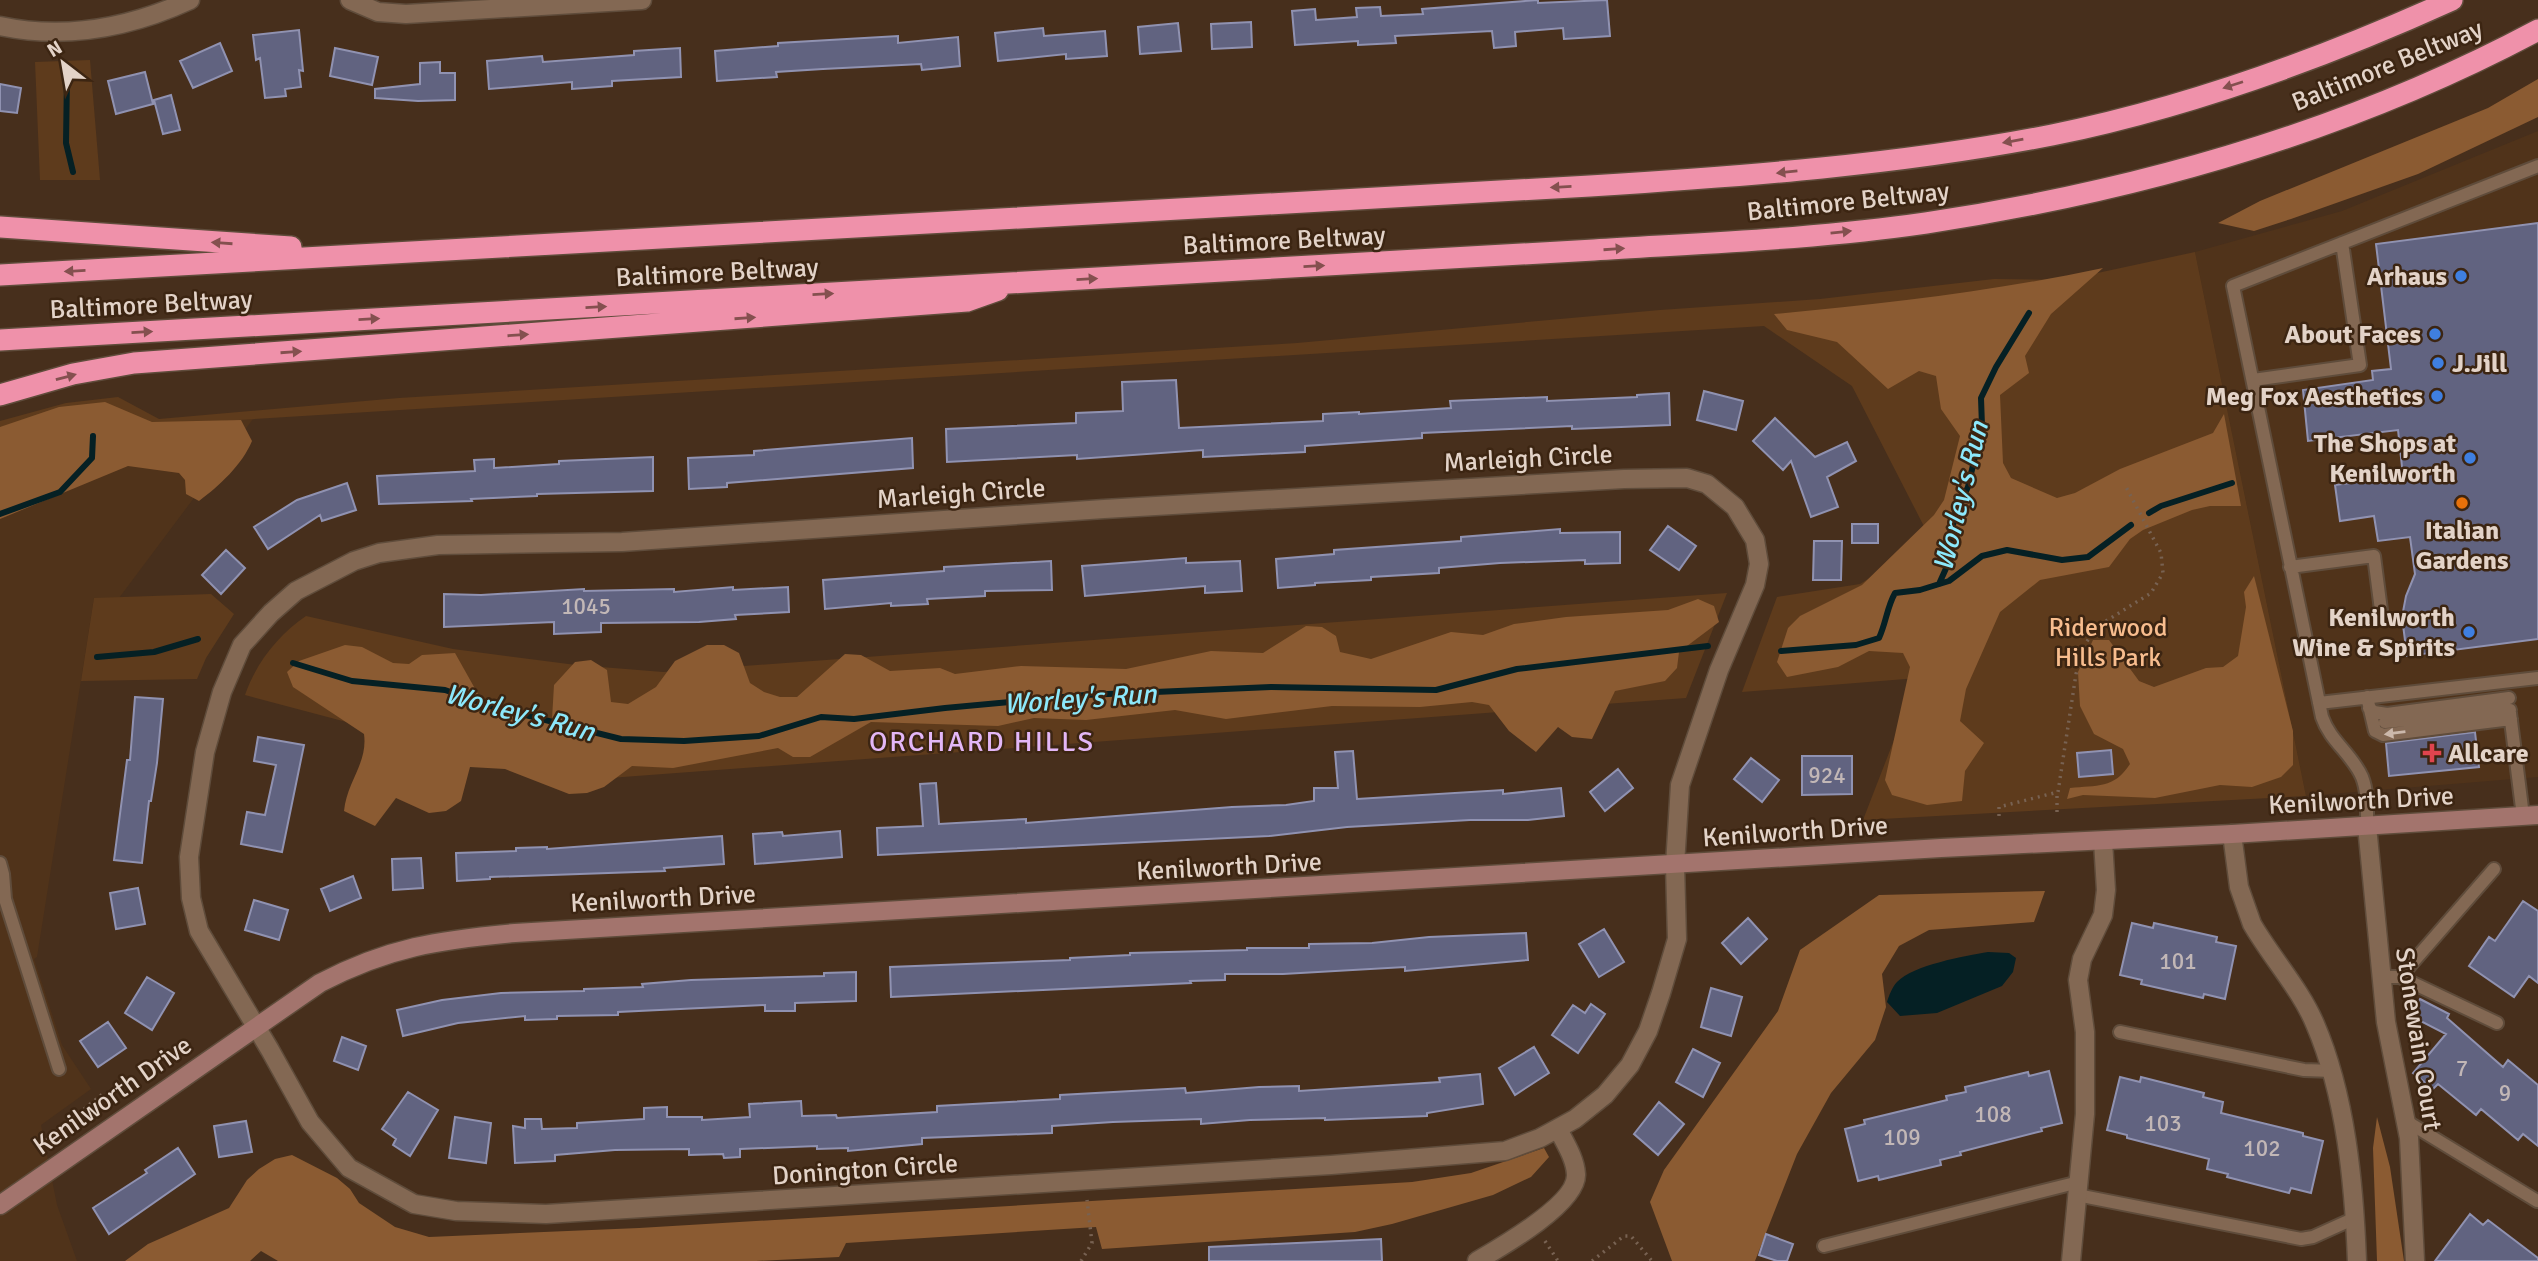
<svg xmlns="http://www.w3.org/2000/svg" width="2538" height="1261" viewBox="0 0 2538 1261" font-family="Signika,sans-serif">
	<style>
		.built { fill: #50331a }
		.green { fill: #5e3b1c }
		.forest { fill: #8b5b32 }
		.water { fill: #052024 }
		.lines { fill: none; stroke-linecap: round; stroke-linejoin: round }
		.stream { stroke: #052024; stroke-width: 6 }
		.building { fill: #616380; stroke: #9092b1; stroke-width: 2 }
		.lane-casing { stroke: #5f4c3b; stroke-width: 16 }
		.street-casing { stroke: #5f4c3b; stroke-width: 21 }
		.secondary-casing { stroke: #5f4c3b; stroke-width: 21 }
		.highway-casing { stroke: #5f4c3b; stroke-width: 24 }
		.path { stroke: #786252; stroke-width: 3.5; stroke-dasharray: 2 5; stroke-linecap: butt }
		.lane { stroke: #836853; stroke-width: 12 }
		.street { stroke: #836853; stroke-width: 18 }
		.secondary { stroke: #a3746d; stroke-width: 18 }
		.highway { stroke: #ef91aa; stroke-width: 21 }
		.oneway { fill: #84504f }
		.oneway2 { fill: #cbb8ab }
		.shop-dot { fill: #3f7fe0; stroke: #3c2512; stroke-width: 2.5 }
		.food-dot { fill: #e8710a; stroke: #3c2512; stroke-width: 2.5 }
		.health-dot { fill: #e0444e; stroke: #3c2512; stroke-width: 2.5 }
		.labels { text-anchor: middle; stroke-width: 5; stroke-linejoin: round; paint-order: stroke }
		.number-label { font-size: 23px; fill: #c2b7b6 }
		.street-label { font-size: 26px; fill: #e3d3c8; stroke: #3c2512 }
		.poi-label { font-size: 26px; font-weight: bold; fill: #e3d3c8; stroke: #3c2512; text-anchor: end }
		.park-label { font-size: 26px; fill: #f8bd8e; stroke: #3c2512 }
		.water-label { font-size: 28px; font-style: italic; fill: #8ce8fb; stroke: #3c2512 }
		.neighbourhood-label { font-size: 28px; letter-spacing: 2px; fill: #e3b7f7; stroke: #3c2512 }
	</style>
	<rect width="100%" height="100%" fill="#472f1c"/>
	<path class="built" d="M2538 131V777L2306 796 2195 252 2342 211Z
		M253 419 119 598H94L37 957 34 959 62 1045 91 1089 41 1125 57 1205 77 1261H0V473L125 427Z"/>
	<path class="green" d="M90 60 100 180H40L35 62Z
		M2195 252 2306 796 1863 820 1918 678 1742 692 1777 597 1860 584 1931 540 1852 386 1764 326 125 427 0 473V421L66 403 118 397 159 419 399 398 1297 343 1660 310 1820 299 1994 279 2065 280Z
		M1727 593 1686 698 569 781 245 695C256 663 278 635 306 616L453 649 576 665 663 672Z
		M211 594 234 614 206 658 197 679 81 681 94 598Z"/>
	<path class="forest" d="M2538 79V117L2418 174 2291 219 2254 231 2218 223 2260 201 2488 108Z
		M2103 268 2051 314 2025 356 2029 373 2000 395 2003 463 2011 478 2057 498 2075 493 2120 469 2213 433 2224 414 2241 506H2210L2192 510 2143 530 2130 539 2109 567 2040 580 2000 612 1966 689 1960 721 1984 743 1965 771 1962 801 1927 805 1892 795 1885 780 1910 667 1903 653 1869 651 1838 667 1787 677 1777 662 1788 628 1800 616 1862 585 1934 515 1944 500 1960 436 1941 409 1936 376 1919 371 1888 389 1837 342 1787 330 1774 314C1885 304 1994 291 2103 268Z
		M105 402 152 422 241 420 252 441C242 465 219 486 199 501L186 494 185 480 179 473 128 466 0 519V427L59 407Z
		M2254 576 2293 731V765L2281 777 2252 787 2220 785 2155 798 2083 795 2067 799 2070 788C2097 785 2114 789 2130 764L2123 749 2094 734 2080 706 2078 672 2093 640H2109L2139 681 2154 687 2206 668 2223 667 2238 656 2246 607 2244 592Z
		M1698 599 1714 606 1719 622 1679 652 1677 668 1665 681 1615 691 1592 739 1572 737 1558 727 1536 752 1509 731 1489 705 1472 702 1420 707 1332 706 1226 719 1175 710 1086 720 1034 718 998 726 871 722 810 757H793L778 748 673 768 632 766 604 787 587 793 569 794 505 769 470 767 461 801 446 811 429 813 396 798 375 826 344 811C347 781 368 763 364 734L293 687 287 672 299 661 345 645 362 647 393 663 409 664 422 655 455 653 487 710 536 719H552L554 685 575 662 591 660 607 670 611 702 628 704 656 687 675 661 707 645H724L739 653 750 683 764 692 780 697H797L845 654 861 655 890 671 940 668 955 674 1021 666 1126 669 1211 651 1263 653 1306 626 1322 627 1336 636 1340 652 1371 659 1451 632 1483 635 1514 624 1566 617 1668 610Z
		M2045 891 2034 922 1929 930 1899 946 1882 974 1886 1007 1875 1040 1831 1093 1797 1154 1755 1261H1672L1650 1202 1664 1170 1778 1011 1800 950 1879 895Z
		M2377 1117 2390 1167 2404 1261H2377L2373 1148Z
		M1544 1148 1549 1157 1531 1177 1493 1195 1392 1224 1355 1232 1102 1249 1096 1227 846 1243 839 1257 756 1261H278L261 1251 250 1261H125L148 1244 229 1208 247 1180 259 1169 275 1159 292 1155 337 1178 350 1189 359 1203 395 1227 429 1237 639 1228 1412 1182 1471 1173Z"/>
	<path class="water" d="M1988 952 2009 953 2016 958 2013 972 2002 986 1937 1013 1900 1016 1887 1002C1889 996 1892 987 1897 982 1913 965 1965 956 1988 952Z"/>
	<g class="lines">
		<path class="stream" d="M67 77 66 143 73 172
			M2149 513 2161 506 2232 483
			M0 514 60 492 92 458 93 436
			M1939 584 1952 555 1951 534 1956 511 1968 487 1982 426 1981 398 1996 367 2029 313
			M1781 651 1856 645 1879 638C1886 623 1887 607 1895 593L1920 590 1949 581 1982 556 2007 550 2062 560 2088 557 2131 525
			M97 657 154 652 198 639
			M293 663 352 681 445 690 493 707 621 739 684 741 759 736 821 717 854 719 945 708 1085 695 1271 687 1436 690 1517 669 1708 646"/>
	</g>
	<path class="building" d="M1538 0V3L1607 0 1610 36 1564 39 1563 28 1515 32 1516 46 1494 48 1492 31 1395 36 1396 43 1358 45V41L1295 45 1292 11 1315 9 1316 20 1357 17 1356 8 1380 7 1381 16 1423 14 1422 9Z
		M1251 22 1252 47 1212 49 1211 24Z
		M1178 23 1181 51 1140 54 1138 27Z
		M1043 28 1044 36 1105 31 1107 56 1066 59V54L998 61 995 33Z
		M299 30 303 71 299 70 301 87 285 89 286 96 265 98 260 58 256 60 253 35Z
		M898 36V43L958 37 960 66 922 70 921 64 823 69 776 72 777 77 717 81 715 51 778 46V43Z
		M220 43 232 71 193 88 180 61Z
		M335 48 378 57 372 85 330 76Z
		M680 48 681 77 612 81V86L572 89V82L489 89 487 61 542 56 543 62 634 55V51Z
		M440 62V73H455V100L418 101 375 98V89L420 84V63Z
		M145 72 153 104 116 114 108 81Z
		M0 84 21 88 17 113 0 111Z
		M171 95 180 130 163 134 154 100Z
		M2538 223V639L2407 656 2402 617 2406 596 2415 574 2410 537 2378 541 2374 516 2340 521 2335 485 2403 476 2398 430 2308 441 2303 390 2373 380 2372 371 2391 369 2376 244Z
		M1176 380 1179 428 1323 421V414L1359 412V414L1451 408 1450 401 1547 397V401L1637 397V395L1669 393 1670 425 1572 429V426L1422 433V438L1305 446V452L1203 457V450L1077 459V455L947 462 946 429 1076 423V413L1123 411 1122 382Z
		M1704 391 1743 401 1736 430 1697 420Z
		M1775 418 1815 457 1847 442 1856 461 1827 477 1838 507 1811 517 1791 461 1783 470 1753 441Z
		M912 438 913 468 727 483V487L689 489 688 458 754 455V451Z
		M653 457V491L537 494V496L471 499 472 501 379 504 377 476 475 471 474 460 494 459V468L559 464V461Z
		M347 483 356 510 322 521 320 515 268 549 254 527 297 500Z
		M1852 524H1878V543H1852Z
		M1668 526 1696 546 1679 570 1650 550Z
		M1560 529V533L1620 532V563L1585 564V560L1500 563 1439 568V573L1371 577V580L1315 583V585L1278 588 1276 559 1334 554V550L1461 541V537Z
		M1814 541H1842L1841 580H1813Z
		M226 550 245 568 221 594 202 575Z
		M1186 558V563L1240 561 1242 591 1205 593V586L1085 596 1082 566Z
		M1051 561 1052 590 985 591V596L927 599 928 604 891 606V603L825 609 823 580 944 571V567Z
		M733 587V590L788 587 789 612 735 615 736 619 699 622 601 623V632L554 634V622L444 627V594L481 595 584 589V591L674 589V592Z
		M135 697 163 699 157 763 151 801H149L142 863 114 860 127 760H130Z
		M2475 732 2479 767 2389 776 2386 743Z
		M258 737 304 745 282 852 241 844 247 812 265 815 276 765 254 761Z
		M2111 750 2113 774 2079 777 2077 753Z
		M1353 751 1357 799 1503 790V794L1561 788 1564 816 1528 820H1470L1347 827 1269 836 878 855 877 828 923 826 920 784 936 783 939 824 1026 819V823L1232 807 1286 805 1314 801V788H1338L1335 752Z
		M1802 756H1852V794L1802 795Z
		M1751 758 1779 780 1762 802 1734 779Z
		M1618 769 1633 788 1605 811 1590 792Z
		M840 831 842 857 755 864 753 834 782 832 783 836Z
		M722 836 724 864 664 868 665 871 490 877V879L457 881 456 853 516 851V848L547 847V849Z
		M421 858 423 888 393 890 392 859Z
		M353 876 361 898 330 911 321 889Z
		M138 888 145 924 116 929 110 893Z
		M254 900 288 910 279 940 245 930Z
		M2523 901 2538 911V983L2529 976 2514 997 2469 966 2489 937 2495 941Z
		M1748 918 1767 939 1741 964 1722 943Z
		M2132 923 2153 928 2154 923 2217 937 2216 942 2236 946 2225 999 2204 994 2203 998 2141 984 2142 980 2120 975Z
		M1604 929 1624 962 1599 977 1579 944Z
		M1526 933 1528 960 1405 971V967L1283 974H1225V980L1190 981 1191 983 891 997 890 967 1070 960V958L1130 955V953L1247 950V948H1309V944L1372 943 1429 937Z
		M856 972V1001L795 1003V1011H765V1005L618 1012V1015L557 1016V1019L525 1020V1016L458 1023 403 1036 397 1010 442 1000 501 993 584 991V989L643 987 642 984 691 980 824 976V973Z
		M147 977 174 993 152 1030 125 1013Z
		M1711 988 1742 997 1731 1036 1701 1027Z
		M2420 999 2449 1014 2447 1018 2503 1067 2508 1060 2538 1085V1146L2523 1134 2518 1140 2481 1109 2476 1115 2438 1084 2433 1089 2413 1073 2446 1034 2411 1016Z
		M1591 1004 1605 1014 1578 1053 1552 1035 1573 1005 1585 1013Z
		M108 1022 126 1048 98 1067 80 1041Z
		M342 1037 366 1046 358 1070 334 1061Z
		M1534 1047 1549 1073 1515 1095 1499 1068Z
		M1693 1049 1720 1063 1703 1097 1676 1082Z
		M2049 1071 2062 1123 2041 1128 2042 1131 1960 1152 1961 1155 1940 1160 1941 1165 1879 1180 1878 1176 1858 1181 1845 1129 1865 1124 1864 1120 1947 1100 1946 1096 1966 1092 1965 1087 2028 1072 2029 1076Z
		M1480 1074 1483 1104 1427 1113V1116L1325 1120V1118L1250 1120 1201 1124V1119L1113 1122 1052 1126V1133L922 1138V1144L848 1151V1148L817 1149V1146L740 1149V1157L724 1158 723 1154 689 1155V1149L615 1150 555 1155V1161L515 1163 513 1126 525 1128V1119H541L542 1129 577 1128V1123L644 1119V1108L667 1107V1117H702V1120L750 1117 749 1104 801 1101 802 1116 836 1115 837 1118 937 1112V1106L1060 1099V1095L1185 1088 1186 1093 1259 1087 1299 1086V1091L1440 1082 1439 1078Z
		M2120 1077 2140 1082 2141 1077 2204 1093 2203 1097 2223 1102 2221 1113 2303 1133V1136L2323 1141 2311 1193 2291 1188 2289 1193 2227 1177 2228 1174 2207 1169 2209 1159 2127 1138V1135L2107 1130Z
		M408 1092 438 1110 410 1156 393 1145 396 1139 382 1129Z
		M1659 1102 1684 1124 1658 1155 1634 1134Z
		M455 1117 491 1123 486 1163 449 1158Z
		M246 1121 252 1152 219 1157 214 1126Z
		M178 1148 195 1174 109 1234 93 1208 147 1173 145 1170Z
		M2470 1214 2483 1225 2488 1220 2538 1258V1261H2435Z
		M1766 1234 1793 1244 1787 1261H1777L1759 1255Z
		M1381 1239 1382 1261H1209V1247Z"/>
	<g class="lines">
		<g class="lane-casing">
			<path id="lane" d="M2253 380 2360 365 2342 243
				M2290 567 2374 556 2381 610
				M2367 697 2375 731 2383 735 2511 719
				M2319 703 2538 678
				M2369 708 2374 712 2387 714 2509 698
				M2510 713 2523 816
				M2385 722 2510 710
				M2367 826C2367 810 2368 792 2362 777 2352 754 2330 741 2322 717L2233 286 2538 166
				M0 863 3 874 5 899 59 1069
				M2382 977H2400L2494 869
				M2400 977 2497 1023
				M2120 1032 2304 1070 2333 1071
				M2406 1121 2537 1201
				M2077 1195 2301 1239 2313 1237 2355 1218
				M1824 1246 2079 1182"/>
		</g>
		<g class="street-casing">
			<path id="street" d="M350 0 378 12 406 14 642 0
				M0 26C66 40 129 28 190 0
				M1687 478 1707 484 1735 507 1755 540 1759 564 1755 585 1719 670 1680 785 1675 865 1677 939 1661 993 1648 1031 1630 1065 1605 1095 1575 1119 1540 1138 1505 1151 1331 1165 546 1214 456 1211 414 1204 349 1168 310 1122 270 1050 199 931 191 898 189 857 205 752 222 692 242 645 271 613 296 591 354 561 379 553 438 545 622 542 1104 509 1624 479Z
				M2367 826 2386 1022 2409 1138 2415 1261
				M2232 834 2239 887 2252 924C2271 957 2301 990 2315 1024 2346 1096 2354 1184 2357 1261
				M1477 1261C1501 1247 1578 1203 1576 1174 1575 1158 1565 1143 1558 1129
				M2071 1261 2085 1114V1032L2078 980 2082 959 2103 915 2106 890 2103 841"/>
		</g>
		<g class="secondary-casing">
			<path id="secondary" d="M0 1205 320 983C389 947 439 940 515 933L1941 848 2232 834 2538 815"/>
		</g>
		<g class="highway-casing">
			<path id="highway" d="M0 227 291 247
				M0 275 1590 186C1745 176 1899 165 2052 135 2190 107 2324 58 2452 0
				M0 340 1594 250C1705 243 1816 239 1926 223 2137 191 2349 131 2538 30
				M0 395 73 374 134 363 967 301 998 290"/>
		</g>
		<path class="path" d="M2057 812V792
			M1999 816V807L2058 792 2076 674 2085 644 2098 626 2151 593 2163 573 2161 553 2126 487
			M46 1140 105 1092
			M1545 1241 1558 1261
			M1081 1261 1092 1243 1087 1200
			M1592 1261 1624 1236H1631L1652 1261"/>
		<use href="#lane" class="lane"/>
		<use href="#street" class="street"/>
		<use href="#secondary" class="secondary"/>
		<use href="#highway" class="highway"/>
	</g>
	<defs><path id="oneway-solid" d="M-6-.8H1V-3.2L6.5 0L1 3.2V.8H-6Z" transform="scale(1.75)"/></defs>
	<g class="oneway">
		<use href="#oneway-solid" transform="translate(2233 85) rotate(162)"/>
		<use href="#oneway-solid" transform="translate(2013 141) rotate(170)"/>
		<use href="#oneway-solid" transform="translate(1787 172) rotate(174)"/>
		<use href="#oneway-solid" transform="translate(1561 187) rotate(177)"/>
		<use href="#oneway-solid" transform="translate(1841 232) rotate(-6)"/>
		<use href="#oneway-solid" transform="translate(222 243) rotate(-176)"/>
		<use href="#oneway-solid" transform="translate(1614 249) rotate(-4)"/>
		<use href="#oneway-solid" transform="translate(1314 266) rotate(-3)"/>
		<use href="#oneway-solid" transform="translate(75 271) rotate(177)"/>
		<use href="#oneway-solid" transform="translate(1087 279) rotate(-3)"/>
		<use href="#oneway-solid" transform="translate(823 294) rotate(-3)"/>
		<use href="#oneway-solid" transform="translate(596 307) rotate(-3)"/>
		<use href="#oneway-solid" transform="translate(745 318) rotate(-4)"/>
		<use href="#oneway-solid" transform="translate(369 319) rotate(-3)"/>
		<use href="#oneway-solid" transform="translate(142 332) rotate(-3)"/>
		<use href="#oneway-solid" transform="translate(518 335) rotate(-4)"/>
		<use href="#oneway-solid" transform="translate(291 352) rotate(-4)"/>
		<use href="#oneway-solid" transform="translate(66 377) rotate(-15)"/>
	</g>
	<use class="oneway2" href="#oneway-solid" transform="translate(2395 733) rotate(173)"/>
	<g class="shop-dot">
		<circle cx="2461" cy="276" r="7"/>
		<circle cx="2435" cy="334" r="7"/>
		<circle cx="2438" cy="363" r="7"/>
		<circle cx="2437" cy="396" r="7"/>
		<circle cx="2470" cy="458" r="7"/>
		<circle cx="2469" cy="632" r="7"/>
	</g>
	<circle class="food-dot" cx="2462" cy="503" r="7"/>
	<path class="health-dot" d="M2428.5 742.5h7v7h7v7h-7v7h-7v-7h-7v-7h7z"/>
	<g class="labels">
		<g class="number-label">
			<text x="586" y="614">1045</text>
			<text x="1827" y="783">924</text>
			<text x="2178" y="969">101</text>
			<text x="2462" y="1076">7</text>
			<text x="2505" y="1101">9</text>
			<text x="1993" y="1122">108</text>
			<text x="2163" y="1131">103</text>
			<text x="1902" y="1145">109</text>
			<text x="2262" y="1156">102</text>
		</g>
		<g class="street-label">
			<text transform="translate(2387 65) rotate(-22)" y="9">Baltimore Beltway</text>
			<text transform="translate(1848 201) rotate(-6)" y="9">Baltimore Beltway</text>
			<text transform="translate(1284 240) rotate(-3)" y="9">Baltimore Beltway</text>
			<text transform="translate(717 272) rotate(-3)" y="9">Baltimore Beltway</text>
			<text transform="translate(151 304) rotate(-3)" y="9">Baltimore Beltway</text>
			<text transform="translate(1528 458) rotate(-3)" y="9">Marleigh Circle</text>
			<text transform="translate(961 493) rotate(-4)" y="9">Marleigh Circle</text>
			<text transform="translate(2361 800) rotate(-3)" y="9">Kenilworth Drive</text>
			<text transform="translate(1795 831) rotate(-4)" y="9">Kenilworth Drive</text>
			<text transform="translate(1229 866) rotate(-3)" y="9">Kenilworth Drive</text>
			<text transform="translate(663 898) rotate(-3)" y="9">Kenilworth Drive</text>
			<text transform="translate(2419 1039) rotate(81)" y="9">Stonewain Court</text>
			<text transform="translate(112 1095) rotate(-35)" y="9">Kenilworth Drive</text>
			<text transform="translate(865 1169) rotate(-4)" y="9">Donington Circle</text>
		</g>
		<g class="poi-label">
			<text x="2447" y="285">Arhaus</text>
			<text x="2421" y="343">About Faces</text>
			<text x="2452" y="372" text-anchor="start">J.Jill</text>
			<text x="2423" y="405">Meg Fox Aesthetics</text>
			<text x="2456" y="452">The Shops at<tspan x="2456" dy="30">Kenilworth</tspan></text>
			<text x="2462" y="539" text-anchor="middle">Italian<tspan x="2462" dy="30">Gardens</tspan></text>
			<text x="2455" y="626">Kenilworth<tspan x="2455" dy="30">Wine &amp; Spirits</tspan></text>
			<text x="2448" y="762" text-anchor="start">Allcare</text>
		</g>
		<g class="park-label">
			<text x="2108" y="636">Riderwood<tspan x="2108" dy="30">Hills Park</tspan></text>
		</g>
		<g class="water-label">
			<text transform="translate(1960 496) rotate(-76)" y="10">Worley's Run</text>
			<text transform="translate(1080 698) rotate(-4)" y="10">Worley's Run</text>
			<text transform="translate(520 712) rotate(15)" y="10">Worley's Run</text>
		</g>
		<g class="neighbourhood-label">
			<text x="982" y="751">ORCHARD HILLS</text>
		</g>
	</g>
	<g transform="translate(63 63) rotate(329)" stroke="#3c2512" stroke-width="5" paint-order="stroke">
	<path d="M0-5L12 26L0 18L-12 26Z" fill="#e3d3c8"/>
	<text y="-10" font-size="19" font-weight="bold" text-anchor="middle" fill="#e3d3c8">N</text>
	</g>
</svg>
